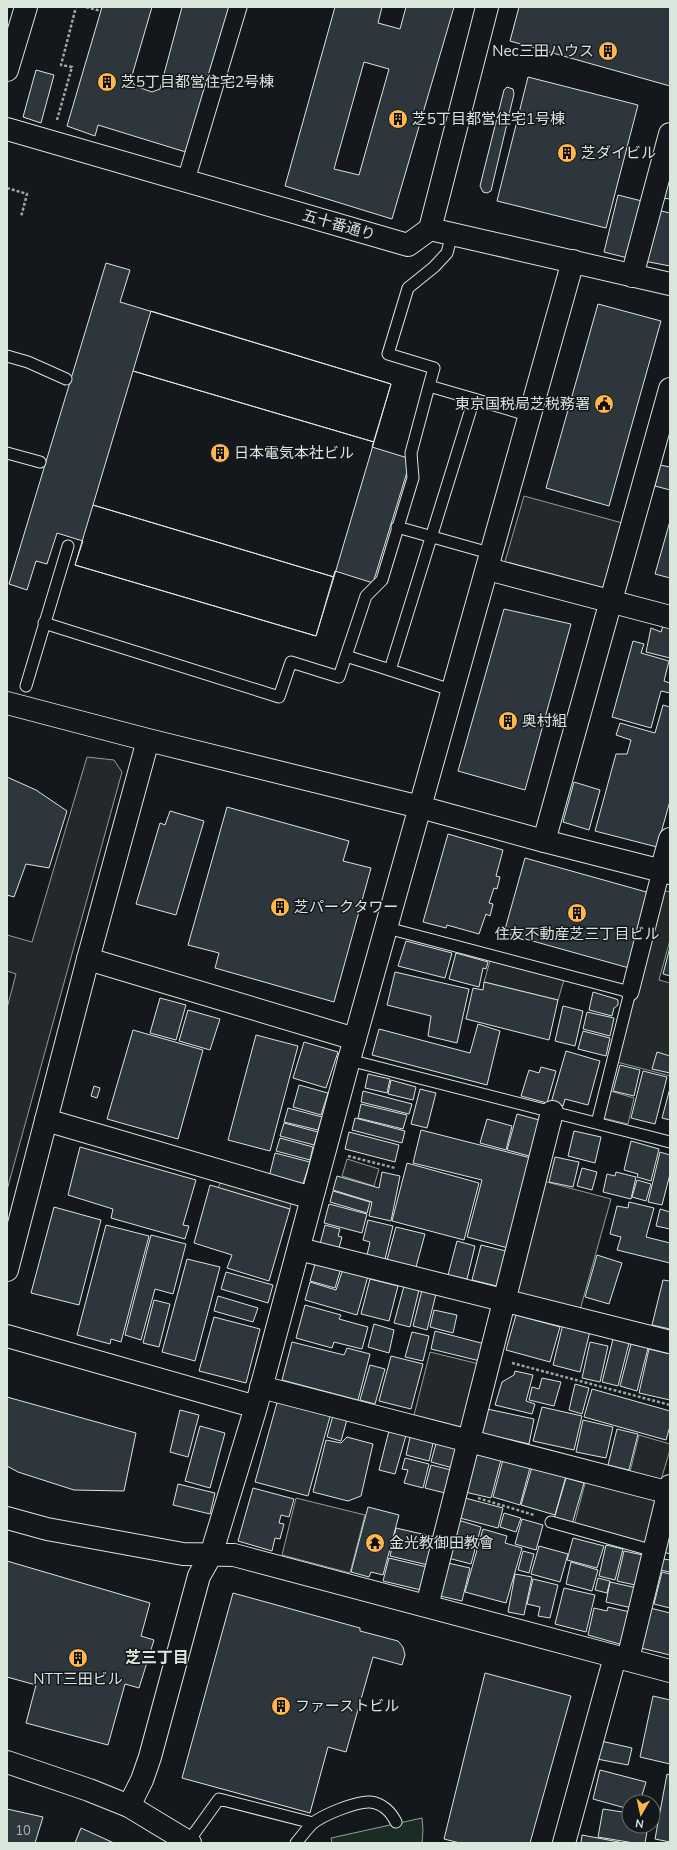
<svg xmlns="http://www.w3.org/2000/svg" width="677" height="1850" viewBox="0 0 677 1850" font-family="Mulish,'Noto Sans JP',sans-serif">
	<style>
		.green { fill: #1a2d24; stroke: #939e99 }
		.parking { fill: #24282b; stroke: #939e99 }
		.building { fill: #2c363c; stroke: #d8e6dc; fill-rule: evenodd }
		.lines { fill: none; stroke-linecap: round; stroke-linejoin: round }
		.service-casing { stroke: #d8e6dc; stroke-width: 13 }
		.pedestrian-casing { stroke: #d8e6dc; stroke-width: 19 }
		.minor-casing { stroke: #d8e6dc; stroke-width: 24 }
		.tertiary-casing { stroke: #d8e6dc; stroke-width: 24 }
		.secondary-casing { stroke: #d8e6dc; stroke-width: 24 }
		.path { stroke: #9da8a2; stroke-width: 2.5; stroke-dasharray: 3 2; stroke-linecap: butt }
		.service { stroke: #14181c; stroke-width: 11 }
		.pedestrian { stroke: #14181c; stroke-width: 17 }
		.minor { stroke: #14181c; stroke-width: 22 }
		.tertiary { stroke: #14181c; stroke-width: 22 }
		.secondary { stroke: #14181c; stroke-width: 22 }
		.labels { text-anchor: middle; stroke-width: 3; stroke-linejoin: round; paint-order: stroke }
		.number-label { font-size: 13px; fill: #adbab4 }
		.poi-label { font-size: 15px; fill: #d8e6dc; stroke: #14181c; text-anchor: start }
		.street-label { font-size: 15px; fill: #d8e6dc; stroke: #14181c }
		.neighbourhood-label { font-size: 16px; font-weight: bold; fill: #d8e6dc; stroke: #14181c }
	</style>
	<rect width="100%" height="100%" fill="#14181c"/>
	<path class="green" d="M422 1818 423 1830 422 1843H332L331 1838Z"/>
	<path class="parking" d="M524 496 626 524 606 593 504 565Z
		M87 757 114 760 122 772 7 1190V1008L16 974 7 971V935L32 942Z
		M661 890 670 892V940L659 980 670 983V1076L617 1062Z
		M490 961 564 980 558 1000 484 982Z
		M610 1091 634 1098 628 1124 603 1118Z
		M347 1159 379 1169 374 1186 342 1176Z
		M221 1181 292 1200 290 1209 218 1188Z
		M543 1181 611 1199 580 1310 515 1294Z
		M430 1352 479 1364 462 1427 414 1415Z
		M639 1435 670 1444V1450L661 1480 630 1472Z
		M587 1476 658 1496 648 1544 574 1525Z
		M296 1498 365 1515 350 1573 282 1555Z"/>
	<path class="building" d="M102 7H152L131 79 135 86 152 92 160 89 182 7H232L189 153 98 125 95 136 67 126Z
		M335 7H382L378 23 400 29 406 7H454L392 219 285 186ZM364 62 389 69 359 175 334 169Z
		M519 7H670V86L510 41Z
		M36 70 54 75 41 123 23 117Z
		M528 77 638 105 606 228 497 201Z
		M507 87 513 89 514 94 491 191 487 193 483 192 480 186 504 90Z
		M665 181 670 182V199L662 198Z
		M618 195 642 201 628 258 604 252Z
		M657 210 670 213V266L644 261Z
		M106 263 130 270 120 302 391 384 372 447 411 459 373 583 335 571 316 636 75 565 83 541 57 533 47 564 36 561 27 590 9 584Z
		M598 304 661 321 609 506 546 488Z
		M151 311 391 384 374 442 133 371Z
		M133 371 374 442 334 577 93 505Z
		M660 465 670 467V490L655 486Z
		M93 505 334 577 316 636 75 565Z
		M670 521V578L655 574Z
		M504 609 571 624 525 790 458 771Z
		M663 626 670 628V658L646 652 651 628 661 632Z
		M633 641 644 644 641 653 669 661 664 681 670 683V693L661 691 651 728 612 717Z
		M663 705 670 707V801L657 847 595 831 616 754H627L631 740 616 735 620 723 655 733Z
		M7 777 36 790 67 811 49 868 26 864 14 897 7 895Z
		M574 782 600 790 589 830 563 822Z
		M227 807 349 841 343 861 371 868 334 1002 215 968 219 953 188 945Z
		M170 811 204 821 176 915 136 904 160 823 165 825Z
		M448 834 503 850 496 876 500 877 497 889 494 888 489 903 493 904 490 916 486 914 479 934 447 925 446 928 423 922Z
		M525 858 650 893 629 968 504 933Z
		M406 941 452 953 445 978 398 966Z
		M670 947V976L663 974Z
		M456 953 488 962 486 969 483 968 479 987 449 979Z
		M395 972 469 989 457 1043 428 1036 431 1016 387 1005Z
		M484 982 558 1000 549 1040 466 1019 473 988 483 990Z
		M593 992 616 999 618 1000V1005L614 1008 612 1016 589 1010Z
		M160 998 186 1005 176 1040 150 1033Z
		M563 1006 583 1011 575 1046 555 1041Z
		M188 1010 220 1019 210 1050 179 1041Z
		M587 1012 614 1018 610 1036 583 1029Z
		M478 1024 500 1031 487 1085 372 1055 379 1029 470 1053Z
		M133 1030 203 1050 178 1139 107 1119Z
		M583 1031 610 1038 606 1056 578 1049Z
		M256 1035 298 1046 270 1151 228 1140Z
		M304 1042 338 1052 326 1088 293 1078Z
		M566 1051 600 1061 588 1105 565 1099 563 1106 551 1103Z
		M657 1052 670 1056V1073L652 1069Z
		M620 1065 640 1070 634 1096 613 1091Z
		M541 1067 556 1071 547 1103 521 1096 529 1070 539 1073Z
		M643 1071 667 1077 655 1124 631 1118Z
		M368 1074 390 1079 387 1093 365 1088Z
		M391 1080 416 1087 413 1100 388 1094Z
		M299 1085 328 1093 321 1115 293 1107Z
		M94 1086 100 1088 97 1098 91 1096Z
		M670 1088V1120L662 1118Z
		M420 1089 436 1093 427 1128 411 1124Z
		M363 1091 412 1104 409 1114 361 1102Z
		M361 1104 407 1115 403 1129 358 1118Z
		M288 1108 322 1117 318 1130 284 1122Z
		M517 1114 543 1121 533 1157 507 1150Z
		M355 1118 405 1131 402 1143 352 1130Z
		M487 1119 512 1126 506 1150 480 1143Z
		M284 1123 318 1132 314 1145 280 1136Z
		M421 1130 531 1158 508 1248 467 1237 482 1180 413 1163Z
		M574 1131 601 1137 595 1163 568 1156Z
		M349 1132 399 1145 395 1162 345 1149Z
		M280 1138 313 1147 310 1160 276 1151Z
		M631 1141 659 1149 651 1181 637 1177 638 1174 624 1170Z
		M80 1147 196 1180 183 1225 189 1226 185 1239 111 1218 113 1209 68 1195Z
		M660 1152 670 1155V1174L662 1205 648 1202Z
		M275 1153 310 1162 302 1187 269 1177Z
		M555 1157 579 1162 573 1187 549 1182Z
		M407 1163 479 1183 464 1240 392 1221Z
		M582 1168 597 1172 592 1190 577 1186Z
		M382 1172 400 1176 391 1221 369 1216 372 1202 333 1190 337 1176 379 1188Z
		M616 1172 636 1177 631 1199 603 1192 607 1174 615 1176Z
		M637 1180 651 1184 646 1201 632 1197Z
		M210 1185 290 1209 269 1281 227 1268 232 1255 194 1243Z
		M333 1191 370 1202 367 1213 330 1202Z
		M629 1202 654 1208 646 1237 670 1243V1263L617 1250 621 1237 610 1234 617 1206 628 1208Z
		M329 1204 367 1214 362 1233 324 1223Z
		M54 1207 101 1220 79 1305 31 1293Z
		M660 1209 670 1212V1229L656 1226Z
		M368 1220 393 1226 385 1259 367 1255 370 1242 363 1240Z
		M106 1225 149 1236 121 1342 111 1339 110 1344 77 1335Z
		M325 1225 340 1229 338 1236 342 1237 339 1248 320 1244Z
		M396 1227 425 1234 416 1267 387 1260Z
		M151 1235 186 1244 173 1294 155 1289 141 1340 125 1335Z
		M457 1241 475 1246 467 1279 448 1275Z
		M481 1245 506 1251 497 1286 472 1280Z
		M597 1255 622 1263 609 1304 585 1297Z
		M187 1259 220 1267 195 1361 162 1352Z
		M316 1261 341 1268 335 1288 310 1281Z
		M343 1269 368 1276 357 1315 305 1300 310 1282 336 1290Z
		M226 1272 273 1285 268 1303 221 1289Z
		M370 1279 398 1286 389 1321 361 1314Z
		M663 1280 670 1281V1329L652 1325Z
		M404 1286 419 1290 410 1327 394 1323Z
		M422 1290 436 1294 427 1330 413 1326Z
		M218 1296 258 1308 253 1322 214 1311Z
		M154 1300 170 1304 159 1347 143 1343Z
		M305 1305 341 1315 339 1319 368 1327 362 1349 334 1342 332 1348 296 1338Z
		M434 1310 457 1315 453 1333 430 1327Z
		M516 1315 560 1327 550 1362 506 1350Z
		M214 1317 260 1329 246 1383 199 1371Z
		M374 1324 394 1330 389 1353 368 1347Z
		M563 1324 590 1331 580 1372 553 1365Z
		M435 1331 485 1344 480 1361 431 1349Z
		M412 1332 429 1336 423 1361 405 1357Z
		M613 1339 629 1343 618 1386 602 1382Z
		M292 1342 344 1355 347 1348 370 1354 358 1400 282 1380Z
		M590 1342 608 1346 600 1382 582 1378Z
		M631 1344 648 1348 637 1391 620 1386Z
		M649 1349 670 1354V1400L639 1393Z
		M391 1356 423 1364 411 1409 379 1401Z
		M370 1365 385 1369 375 1404 360 1400Z
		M515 1371 533 1375 526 1401 535 1404 532 1414 495 1405 502 1382 514 1375Z
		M542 1378 561 1382 554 1406 529 1400 532 1387 539 1389Z
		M575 1384 589 1388 582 1414 569 1410Z
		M592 1389 670 1411V1426L666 1440 584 1417Z
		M7 1397 136 1433 124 1491 74 1490 18 1472 7 1466Z
		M278 1399 331 1413 308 1496 255 1482Z
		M542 1407 582 1416 574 1450 533 1441Z
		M487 1409 534 1419 529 1444 481 1433Z
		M180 1410 199 1415 188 1457 170 1452Z
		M334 1412 348 1416 341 1441 327 1437Z
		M583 1420 613 1427 606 1458 576 1452Z
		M200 1426 225 1433 210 1488 185 1481Z
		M390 1427 407 1432 395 1474 379 1470Z
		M617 1429 638 1434 629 1470 608 1465Z
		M411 1433 434 1439 429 1461 406 1455Z
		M347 1437 373 1444 361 1496 348 1501 313 1492 326 1440 341 1443Z
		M437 1440 459 1446 453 1468 431 1462Z
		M476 1449 502 1456 491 1498 465 1492Z
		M504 1456 531 1464 520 1505 493 1497Z
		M405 1458 429 1464 423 1488 404 1483 408 1470 402 1469Z
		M431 1465 451 1470 445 1493 425 1488Z
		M532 1467 566 1476 555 1515 521 1505Z
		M566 1478 584 1483 572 1524 554 1519Z
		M178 1484 215 1493 210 1514 173 1505Z
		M253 1488 294 1499 289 1517 281 1515 279 1523 284 1524 280 1539 275 1538 272 1551 238 1541Z
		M465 1498 503 1508 498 1528 460 1518Z
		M368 1507 399 1515 383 1575 371 1572 369 1577 351 1572Z
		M504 1513 521 1518 516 1532 500 1527Z
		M522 1519 543 1525 536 1550 515 1544Z
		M458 1520 481 1527 471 1564 448 1558Z
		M396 1528 435 1537 428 1565 390 1556Z
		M483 1529 507 1536 505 1543 522 1548 506 1603 465 1592Z
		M669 1535 670 1536V1554L664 1552Z
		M573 1538 604 1546 597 1568 567 1560Z
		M606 1545 623 1549 615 1580 599 1576Z
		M539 1546 568 1554 560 1582 531 1574Z
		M523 1551 534 1554 529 1573 518 1570Z
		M624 1551 643 1555 635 1585 617 1581Z
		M389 1558 427 1567 421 1590 383 1581Z
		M663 1559 670 1560V1572L660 1570Z
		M7 1561 150 1603 141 1636 154 1640 139 1688 125 1684 108 1745 26 1723 36 1685 7 1677Z
		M571 1562 598 1570 592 1591 566 1584Z
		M448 1563 470 1568 462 1601 440 1596Z
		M662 1572 670 1574V1608L654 1604Z
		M515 1574 532 1577 524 1615 508 1612Z
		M598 1578 610 1581 607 1593 595 1590Z
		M533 1579 558 1585 550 1618 538 1616 540 1607 527 1604Z
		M610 1582 637 1588 632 1608 606 1602Z
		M564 1588 595 1595 586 1632 555 1624Z
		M233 1593 360 1628V1631L398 1641 403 1647 405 1655 402 1665 373 1657 346 1752 328 1747 310 1813 182 1778Z
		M608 1607 630 1612 623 1645 588 1635 594 1608 607 1611Z
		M650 1608 670 1613V1655L641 1648Z
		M485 1673 571 1696 530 1843H460L444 1839Z
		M653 1696 670 1700V1764L640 1757Z
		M601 1741 632 1748 628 1765 597 1759Z
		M600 1770 646 1782 640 1802H629V1809L593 1799Z
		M667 1774 670 1775V1842L655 1839Z
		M7 1809 43 1817 35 1843H7Z
		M603 1809 629 1813V1826H648L645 1843H634L598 1837Z
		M81 1828 114 1843H75Z
		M582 1835 624 1843H581Z"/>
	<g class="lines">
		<g class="service-casing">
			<path id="service" d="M7 356 28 362 66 379
				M429 386 434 368 388 354 408 288 434 267 447 253 452 234
				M7 453 40 462
				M397 527 493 554
				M44 623 279 697 291 662 339 677 366 596 382 580 413 478 411 453 429 386 474 399
				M346 656 390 670
				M26 686 68 546
				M454 691 390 670 474 399 531 416
				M387 928 630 992 597 1123
				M349 1060 670 1142
				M551 1522 654 1551
				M188 1842 219 1799 313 1823
				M296 1843C301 1837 306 1830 312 1824 322 1815 357 1801 370 1802 382 1803 391 1812 396 1822"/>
		</g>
		<g class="pedestrian-casing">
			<path id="pedestrian" d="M186 180 238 7
				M630 992 661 871"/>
		</g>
		<g class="minor-casing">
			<path id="minor" d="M7 129 408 245 430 229 670 284
				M430 229 487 7
				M632 276 670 134
				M488 569 670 617
				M544 841 670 389
				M661 871 670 839
				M88 959 355 1039
				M46 1120 312 1198
				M299 1249 670 1342
				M7 1336 256 1407
				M261 1387 670 1493
				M7 1518 47 1529 183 1554 234 1555 670 1671
				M427 1606 552 1112
				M628 1659 670 1486
				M129 1806 142 1780 150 1757 199 1576 211 1555 256 1407 349 1060
				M564 1843 615 1657"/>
		</g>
		<g class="tertiary-casing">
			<path id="tertiary" d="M7 703 148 740 420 807 544 841 670 873
				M349 1060 573 261
				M7 1270 88 959 148 740
				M7 1762 89 1790 129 1806 190 1843"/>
		</g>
		<g class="secondary-casing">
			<path id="secondary" d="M7 70 26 7"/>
		</g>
		<path class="path" d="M86 7 101 11
			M57 120 72 67 61 65 76 7
			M7 188 27 194 21 217
			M348 1156 395 1168
			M512 1363 670 1405
			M478 1498 534 1515"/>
		<use href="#service" class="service"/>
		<use href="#pedestrian" class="pedestrian"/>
		<use href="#minor" class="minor"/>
		<use href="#tertiary" class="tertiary"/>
		<use href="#secondary" class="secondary"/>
	</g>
	<defs>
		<g id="building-disc" transform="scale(1)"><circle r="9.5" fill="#ffb74d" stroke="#14181c"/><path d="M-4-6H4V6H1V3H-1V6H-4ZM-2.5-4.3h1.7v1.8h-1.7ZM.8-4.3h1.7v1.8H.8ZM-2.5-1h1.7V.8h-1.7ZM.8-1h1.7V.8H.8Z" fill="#111"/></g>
		<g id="civic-disc" transform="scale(1)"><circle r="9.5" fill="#ffb74d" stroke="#14181c"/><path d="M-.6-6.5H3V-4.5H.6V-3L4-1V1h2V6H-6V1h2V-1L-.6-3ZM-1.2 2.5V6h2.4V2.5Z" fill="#111"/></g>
		<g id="temple-disc" transform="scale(1)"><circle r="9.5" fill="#ffb74d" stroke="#14181c"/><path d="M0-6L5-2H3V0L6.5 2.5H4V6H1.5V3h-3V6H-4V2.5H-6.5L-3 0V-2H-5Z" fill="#111"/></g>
	</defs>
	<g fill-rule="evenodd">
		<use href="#building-disc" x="608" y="51"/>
		<use href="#building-disc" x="107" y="82"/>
		<use href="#building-disc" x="398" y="119"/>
		<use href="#building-disc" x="567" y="153"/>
		<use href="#civic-disc" x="604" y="404"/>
		<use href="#building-disc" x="220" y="453"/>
		<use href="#building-disc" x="508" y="721"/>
		<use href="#building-disc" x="280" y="907"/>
		<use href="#building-disc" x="577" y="913"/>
		<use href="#temple-disc" x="375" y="1543"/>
		<use href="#building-disc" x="78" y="1658"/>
		<use href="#building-disc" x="281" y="1706"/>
	</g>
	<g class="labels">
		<g class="number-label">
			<text x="23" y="1835">10</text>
		</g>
		<g class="poi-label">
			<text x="594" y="56" text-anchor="end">Nec三田ハウス</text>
			<text x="121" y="87">芝5丁目都営住宅2号棟</text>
			<text x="412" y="124">芝5丁目都営住宅1号棟</text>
			<text x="581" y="158">芝ダイビル</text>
			<text x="590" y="409" text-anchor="end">東京国税局芝税務署</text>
			<text x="234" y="458">日本電気本社ビル</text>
			<text x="522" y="726">奥村組</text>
			<text x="294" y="912">芝パークタワー</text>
			<text x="577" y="939" text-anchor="middle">住友不動産芝三丁目ビル</text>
			<text x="389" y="1548">金光教御田教會</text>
			<text x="78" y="1684" text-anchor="middle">NTT三田ビル</text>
			<text x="295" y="1711">ファーストビル</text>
		</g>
		<g class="street-label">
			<text transform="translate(339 225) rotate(16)" y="5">五十番通り</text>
		</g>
		<g class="neighbourhood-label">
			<text x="157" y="1663">芝三丁目</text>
		</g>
	</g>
	<rect width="677" height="1850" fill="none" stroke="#d8e6dc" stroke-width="16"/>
	<g transform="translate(641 1814) rotate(189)"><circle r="19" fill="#14181c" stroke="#626a69"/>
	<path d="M0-3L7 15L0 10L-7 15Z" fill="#ffb74d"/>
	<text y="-6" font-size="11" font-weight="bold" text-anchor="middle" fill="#d8e6dc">N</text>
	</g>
</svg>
